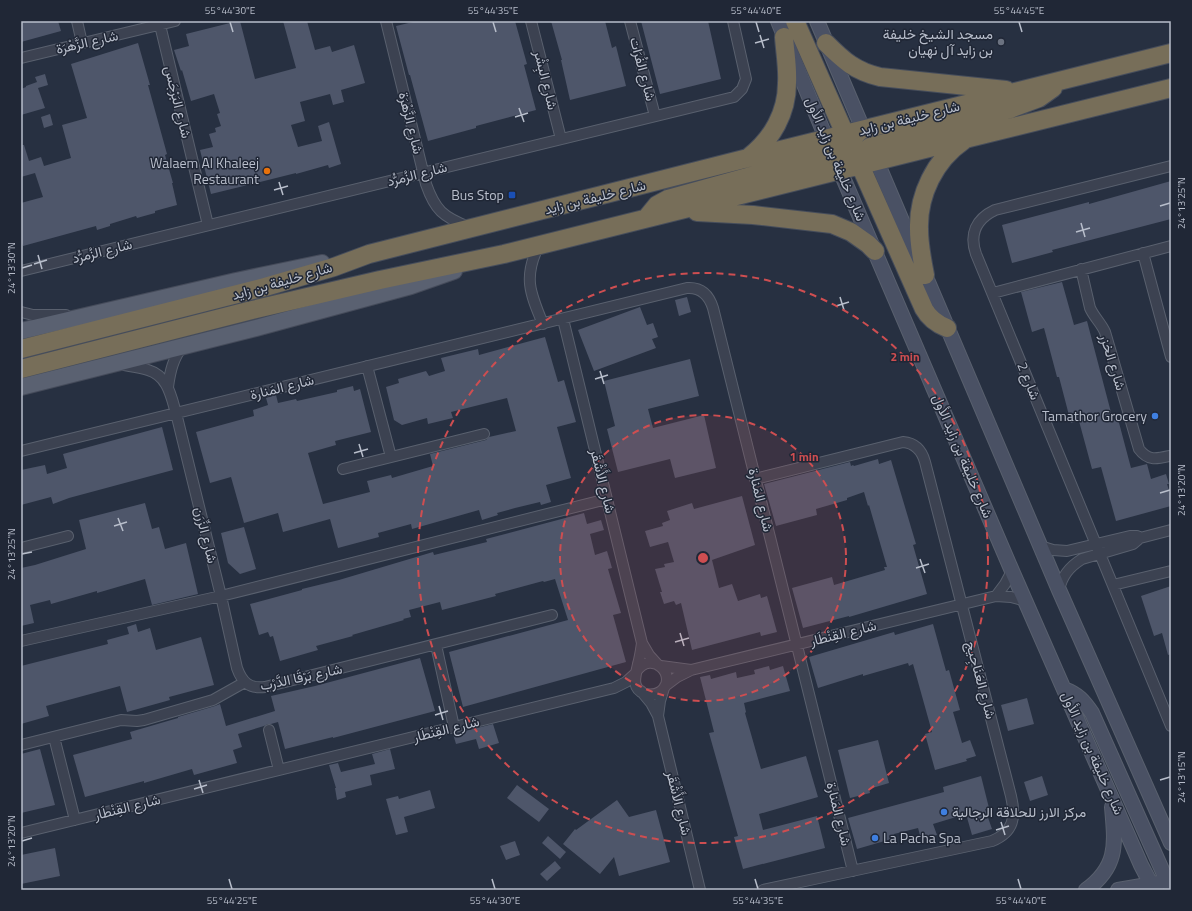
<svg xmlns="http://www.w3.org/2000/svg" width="1192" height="911" viewBox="0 0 1192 911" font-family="'Titillium Web',Vazirmatn,sans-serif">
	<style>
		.building { fill: #4e566a }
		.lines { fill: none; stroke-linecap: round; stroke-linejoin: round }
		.street-casing { stroke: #59606e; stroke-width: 12 }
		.secondary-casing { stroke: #59606e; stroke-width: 16 }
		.primary-casing { stroke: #454b5a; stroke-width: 18 }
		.highway-casing { stroke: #464d5b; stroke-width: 20 }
		.street { stroke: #3c4251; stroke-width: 10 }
		.secondary { stroke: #4a5164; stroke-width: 14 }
		.primary { stroke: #5a6171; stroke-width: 16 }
		.highway { stroke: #776e59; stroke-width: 18 }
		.ticks { fill: none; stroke: #b8becb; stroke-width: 1.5 }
		.ring { fill: none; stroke: #ce4e51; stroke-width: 2; stroke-dasharray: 7 5 }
		.worship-dot { fill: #6b7280; stroke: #202736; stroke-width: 1.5 }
		.food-dot { fill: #e8710a; stroke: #202736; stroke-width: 1.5 }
		.transit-dot { fill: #1a4fb4; stroke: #202736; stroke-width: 1.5 }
		.shop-dot { fill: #3f7fe0; stroke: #202736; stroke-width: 1.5 }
		.labels { text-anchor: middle; stroke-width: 3; stroke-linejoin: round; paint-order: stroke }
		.poi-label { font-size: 14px; fill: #b8becb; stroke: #202736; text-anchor: end }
		.street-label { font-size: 14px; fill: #b8becb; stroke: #202736 }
		.centre { fill: #ce4e51; stroke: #202736; stroke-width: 2 }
		.ring-label { font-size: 12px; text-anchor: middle; font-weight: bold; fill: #ce4e51; stroke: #202736; stroke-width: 3; stroke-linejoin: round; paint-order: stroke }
		.neatline { fill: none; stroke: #b8becb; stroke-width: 1.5 }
		.ticks-label { font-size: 10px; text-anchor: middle; fill: #b8becb }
	</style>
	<rect width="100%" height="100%" fill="#273041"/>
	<path class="building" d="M21 21H58L61 31 21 42Z
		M238 21H240L255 79 296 68 283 21H307L315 50 330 46 332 52 354 45 365 83 341 90 344 102 333 105 330 94 300 102 305 121 291 125 298 147 322 141 318 126 329 122 341 164 329 168 328 165 296 174V173L211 194 200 150 213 147 209 134 216 132 215 128 221 126 217 114 220 113 214 94 191 101 182 70 181 71 174 50 189 46 186 34Z
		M417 21H515L527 64 524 65 536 110 476 126V128L428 141 410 75H409L396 26Z
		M551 21H605L612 48 616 46 626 86 570 100 561 60H562Z
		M641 21H708L721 79 660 94Z
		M138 43 150 85H148L167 154 165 155 173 183H172L177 205 155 211V213L137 218 136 216 110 224V226L97 230 96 226 23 246 21 240V203L43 197 35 173 21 177V145H24L29 161 41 157 44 166 71 158 62 125 87 118 71 64Z
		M45 74 48 85 38 88 45 108 21 115V89L26 87V86L37 82 35 77Z
		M50 114 53 125 44 128 41 117Z
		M1171 181V219L1052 250 1053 252 1012 263 1002 225 1089 202V204Z
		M1062 282 1074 325 1087 321 1113 420 1118 419 1131 468 1147 464 1151 479 1166 474 1169 484H1167L1171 497V506L1116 521 1101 467 1092 469 1079 421 1071 423 1059 377H1057L1044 328 1032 332 1021 292Z
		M687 297 691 312 679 316 675 300Z
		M640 307 647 325 653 323 658 337 652 339 656 348 594 371 578 330Z
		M545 337 558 382 564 380 576 422 557 427 571 478 546 485 551 502 541 505 540 502 515 508 497 513 498 515 482 520 479 510 412 529 411 524 378 533 379 537 338 548 330 519 283 532 278 513 244 523 231 477 210 483 196 432 254 416 253 410 268 405 266 398 276 395 278 403 296 399 297 401 337 392V390L353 386 354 391 360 389 371 432 335 441 336 445 308 453 323 504 370 492 367 481 391 475 392 478 433 466 430 454 486 440 489 437 516 431 507 398 451 412 453 418 428 424 427 418 402 425 394 420 386 387 399 383 398 379 426 371 429 376 445 371 441 358 478 349 479 355Z
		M690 359 699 396 648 409 653 428 704 415 716 468 675 478 670 459 618 472 607 429 615 426 604 381Z
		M162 427 173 470 69 498 53 504 51 497 21 505V470L45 465 47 474 67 468 63 454Z
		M878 459 879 464 891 460 916 544 913 545 927 594 849 617V616L803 628 792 588 832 577 834 585 885 570 884 567H887L869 505 868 506 864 492 847 498V500L816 509 817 515 776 526 764 484 850 462 851 466 853 465 854 466Z
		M742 496 755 545 712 560 719 588 732 584 738 601 760 594 761 598 767 596 777 632 761 636 760 632 692 650 681 603 676 605 674 601 664 604 660 592H662L655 569 665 567 664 564 674 562 668 542 650 547 645 531 663 526 662 523 670 520 667 511 692 503 694 509Z
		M145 503 152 529 159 527 165 549 186 543 198 594 152 605 145 579 97 593V591L51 604 50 600 30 605 34 623 21 626V568L35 565 86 549 79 520Z
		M584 513 587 524 601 520 604 530 590 534 595 555 607 551 610 561 612 568 608 569 621 613 613 615 626 662 463 707 449 652 568 620 555 579 544 582 543 581 495 594 496 596 442 610 440 602 409 610 411 617 403 619 404 620 352 635 353 636 316 646 318 650 280 661 273 636 270 637 268 632 259 635 250 604 302 590V589L339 580 433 552 434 555 487 542 486 539Z
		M244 527 256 569 240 574 228 563 221 533Z
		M1171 586V654L1168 655 1162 633 1154 636 1141 596Z
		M136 624 138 632 150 628 156 650 201 637 214 685 169 697 170 700 127 712 120 686 46 706 49 716 21 724V666L108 644 107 640 129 634 127 627Z
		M933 624 946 671 949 670 960 710 953 712 962 743 970 740 976 756 966 759 967 761 935 770 925 734 932 732 913 664 909 666 908 663 863 676V674L818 688 809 657 894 632 895 635Z
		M420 658 435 711 333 738V737L285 749 278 722 271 724H268L264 726 238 734 242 747 233 750 237 763 194 775 192 769 144 783V781L85 797 73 755 132 739 130 732 178 718V717L215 706 220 704 226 726 275 711 271 696 315 686Z
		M769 666 770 670 783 666 790 691 744 703 746 712 745 713 761 769 806 756 818 797 759 814 763 830 817 816 825 848 743 869 734 837 738 836 709 733 714 732 700 677 710 675 711 679 736 672 737 678 755 674 754 670Z
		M1027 698 1034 724 1008 731 1001 705Z
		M493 724 499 743 479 749 476 739 456 744 453 734Z
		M878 740 889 783 869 789 870 793 850 798 838 750Z
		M40 749 55 805 21 813V754Z
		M390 749 395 769 370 775 372 785 345 792 346 797 337 800 335 788H336L329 765 338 763 341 772 375 764 372 754Z
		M981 776 989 808 985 809 992 829 972 835 966 814 933 824 937 835 921 839 918 828 894 834 895 838 857 849 848 818 944 792 943 787Z
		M1042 776 1048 795 1030 801 1024 782Z
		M517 785 549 809 539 822 507 798Z
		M430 790 435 808 404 817 408 832 396 835 386 799 398 796 399 799Z
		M617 800 629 817 656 810 670 862 619 876 614 857 600 874 563 844 575 829 576 830Z
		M548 836 566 852 560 859 542 843Z
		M515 841 520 855 506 860 500 846Z
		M55 848 60 876 21 884V855Z
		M555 861 561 868 547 881 540 874Z"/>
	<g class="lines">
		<g class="street-casing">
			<path id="street" d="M77 21 82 43
				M386 21 426 184C435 210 443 217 469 227
				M531 21 561 139
				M630 21 655 116
				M160 25 208 225
				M21 58 175 21
				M1171 166 995 210C976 219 969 234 976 254L1171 726
				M539 245C523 277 530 293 543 324
				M1143 253 1171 357
				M1081 269 1090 308C1094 317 1101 323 1105 332L1139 449C1148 461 1156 459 1169 456
				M21 271 734 97 742 89 746 79 733 21
				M993 293 1171 246
				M21 312 33 315H66
				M563 319 642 643 649 655 658 665
				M120 364C130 367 139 367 148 370 168 376 171 396 176 413L221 596 237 668C242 682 249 689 265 687L552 615
				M367 366 391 457
				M168 387C170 372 173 358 183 346
				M21 451 687 288C701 287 709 295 713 308L853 871
				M343 469 484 434
				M755 479 903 442C915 443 922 451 925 462L1011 796C1016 817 1014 832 992 841L763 890
				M1040 546 1053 550 1067 551 1130 536H1137L1140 538
				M21 548 68 536
				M1113 585 1171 571
				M1059 590C1062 576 1069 567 1082 559L1133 544 1140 538 1171 530
				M996 596 1005 584 1012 571
				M21 641 221 596 607 499
				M436 645 454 727
				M661 666 691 670
				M636 672C652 648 680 677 660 692 655 695 650 695 645 694 630 688 636 675 638 664 640 657 641 650 642 643
				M665 686 677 677 691 670 996 596 1011 597 1026 601
				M641 691 651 703 658 716 700 890
				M658 716 660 701 664 688
				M269 730 279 770
				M54 737 75 820
				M21 745 121 720 137 721 144 720 213 700 245 682
				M21 833 614 688 626 682 636 673"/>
		</g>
		<g class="secondary-casing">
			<path id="secondary" d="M778 21 826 138 1012 571 1141 865 1154 890
				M817 21 1059 590 1171 843
				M1064 689C1078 694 1084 701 1092 713L1167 881 1171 886
				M1086 890C1119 866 1115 843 1112 807
				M1118 890 1159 883"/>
		</g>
		<g class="primary-casing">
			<path id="primary" d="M21 331 236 281 322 263
				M21 387 256 328 411 286 454 271"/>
		</g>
		<g class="highway-casing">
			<path id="highway" d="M795 21 845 134 853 142
				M826 43C844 61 855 71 880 77L1006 90
				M749 157C772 139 787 113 787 83 788 68 785 52 784 37
				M852 157 860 165 924 309C929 318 937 324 947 328
				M843 167 870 147 1010 109 1039 98 1053 88
				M697 212 753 215 832 224 851 232 868 244 875 251
				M648 216 657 205 668 199 833 153 851 140 860 131
				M925 275C922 260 919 244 919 229 918 195 935 160 963 141
				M21 349 265 287 334 267 369 254 748 158 1019 91 1171 53
				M21 369 248 311 380 280 504 254 969 138 1171 88"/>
		</g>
		<use href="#street" class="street"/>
		<use href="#secondary" class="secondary"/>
		<use href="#primary" class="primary"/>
		<use href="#highway" class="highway"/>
	</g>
	<path class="ticks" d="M230 22 233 32M493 22 496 32M756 22 759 32M1019 22 1022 32M760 35 764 48M755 43 769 39M519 108 524 122M515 117 528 113M279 182 283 195M274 190 288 186M1160 206 1170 203M1081 223 1085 237M1076 232 1090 228M38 255 42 269M34 264 47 260M22 268 32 265M840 297 844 310M836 306 849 302M600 371 604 384M595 379 608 375M359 444 363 457M354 453 368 449M1160 493 1170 490M118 518 123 531M114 526 127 522M22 554 32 552M920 559 925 573M916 568 929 564M680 633 684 646M675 642 689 638M439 706 443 720M435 715 448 711M199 780 203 793M1160 780 1170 777M194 789 207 785M1001 822 1005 835M996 830 1009 826M22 841 32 838M229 879 232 889M492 879 495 889M755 879 758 889M1018 879 1021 889"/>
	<circle cx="703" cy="558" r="143" fill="#ce4e51" fill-opacity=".12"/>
	<g class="ring">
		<circle cx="703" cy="558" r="143"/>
		<circle cx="703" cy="558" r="285"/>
	</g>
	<circle class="worship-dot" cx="1001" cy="42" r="4"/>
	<circle class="food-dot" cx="267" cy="171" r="4"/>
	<rect class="transit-dot" x="508" y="191" width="8" height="8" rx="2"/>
	<g class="shop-dot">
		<circle cx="1155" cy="416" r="4"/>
		<circle cx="944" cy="812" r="4"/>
		<circle cx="875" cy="838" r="4"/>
	</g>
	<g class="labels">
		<g class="poi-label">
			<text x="993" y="39">مسجد الشيخ خليفة<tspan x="993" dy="16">بن زايد آل نهيان</tspan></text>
			<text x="259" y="168">Walaem Al Khaleej<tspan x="259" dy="16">Restaurant</tspan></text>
			<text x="504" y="200">Bus Stop</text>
			<text x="1147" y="421">Tamathor Grocery</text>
			<text x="952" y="817" text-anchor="start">مركز الارز للحلاقة الرجالية</text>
			<text x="883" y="843" text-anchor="start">La Pacha Spa</text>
		</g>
		<g class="street-label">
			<text transform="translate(87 42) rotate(-13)" y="5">شارع الزَّهْرَة</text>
			<text transform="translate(643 69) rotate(75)" y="5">شارع الفُرَات</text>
			<text transform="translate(546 80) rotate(76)" y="5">شارع البِشْر</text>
			<text transform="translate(178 102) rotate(76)" y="5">شارع البَرْجَس</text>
			<text transform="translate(909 118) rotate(-14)" y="5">شارع خليفة بن زايد</text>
			<text transform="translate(411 123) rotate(76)" y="5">شارع الزَّهْرَة</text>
			<text transform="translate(836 159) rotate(67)" y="5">شارع خليفة بن زايد الأول</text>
			<text transform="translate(417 174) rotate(-14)" y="5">شارع الزُمرُّد</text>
			<text transform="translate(595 197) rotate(-14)" y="5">شارع خليفة بن زايد</text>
			<text transform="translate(102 251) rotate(-14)" y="5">شارع الزُمرُّد</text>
			<text transform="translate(282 281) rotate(-16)" y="5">شارع خليفة بن زايد</text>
			<text transform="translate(1113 362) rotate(73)" y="5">شارع الخزر</text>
			<text transform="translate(1029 381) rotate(68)" y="5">شارع 2</text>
			<text transform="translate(282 387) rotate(-14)" y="5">شارع المَنارة</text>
			<text transform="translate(963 456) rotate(67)" y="5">شارع خليفة بن زايد الأول</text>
			<text transform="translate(603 481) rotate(76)" y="5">شارع الأَشْقَر</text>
			<text transform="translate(761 500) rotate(76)" y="5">شارع المَنارة</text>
			<text transform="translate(206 535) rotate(76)" y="5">شارع الزِّرَن</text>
			<text transform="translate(843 633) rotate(-14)" y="5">شارع القِنْطَار</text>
			<text transform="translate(301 677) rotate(-12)" y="5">شارع بَرْقَا الدَّرْب</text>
			<text transform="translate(981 680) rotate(75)" y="5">شارع العَنَاجِيج</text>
			<text transform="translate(446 729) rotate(-14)" y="5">شارع القِنْطَار</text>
			<text transform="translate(1093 753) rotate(66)" y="5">شارع خليفة بن زايد الأول</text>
			<text transform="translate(679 803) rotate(76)" y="5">شارع الأَشْقَر</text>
			<text transform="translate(127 807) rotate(-14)" y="5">شارع القِنْطَار</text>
			<text transform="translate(839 814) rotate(76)" y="5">شارع المَنارة</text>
		</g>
	</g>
	<circle cx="703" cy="558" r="6" class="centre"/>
	<g class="ring-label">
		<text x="905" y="361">2 min</text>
		<text x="804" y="461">1 min</text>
	</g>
	<rect width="1192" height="911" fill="none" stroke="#202736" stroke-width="44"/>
	<rect x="22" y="22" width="1148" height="867" class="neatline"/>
	<g class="ticks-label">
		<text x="230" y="14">55°44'30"E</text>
		<text x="493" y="14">55°44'35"E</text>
		<text x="756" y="14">55°44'40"E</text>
		<text x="1019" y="14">55°44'45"E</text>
		<text transform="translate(1181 203) rotate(-90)" y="4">24°13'25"N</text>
		<text transform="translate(11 268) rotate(-90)" y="4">24°13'30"N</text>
		<text transform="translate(1181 490) rotate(-90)" y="4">24°13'20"N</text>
		<text transform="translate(11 554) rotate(-90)" y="4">24°13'25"N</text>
		<text transform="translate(1181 777) rotate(-90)" y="4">24°13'15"N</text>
		<text transform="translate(11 841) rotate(-90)" y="4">24°13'20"N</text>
		<text x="232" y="904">55°44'25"E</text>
		<text x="495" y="904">55°44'30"E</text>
		<text x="758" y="904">55°44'35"E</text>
		<text x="1021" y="904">55°44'40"E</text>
	</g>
</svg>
